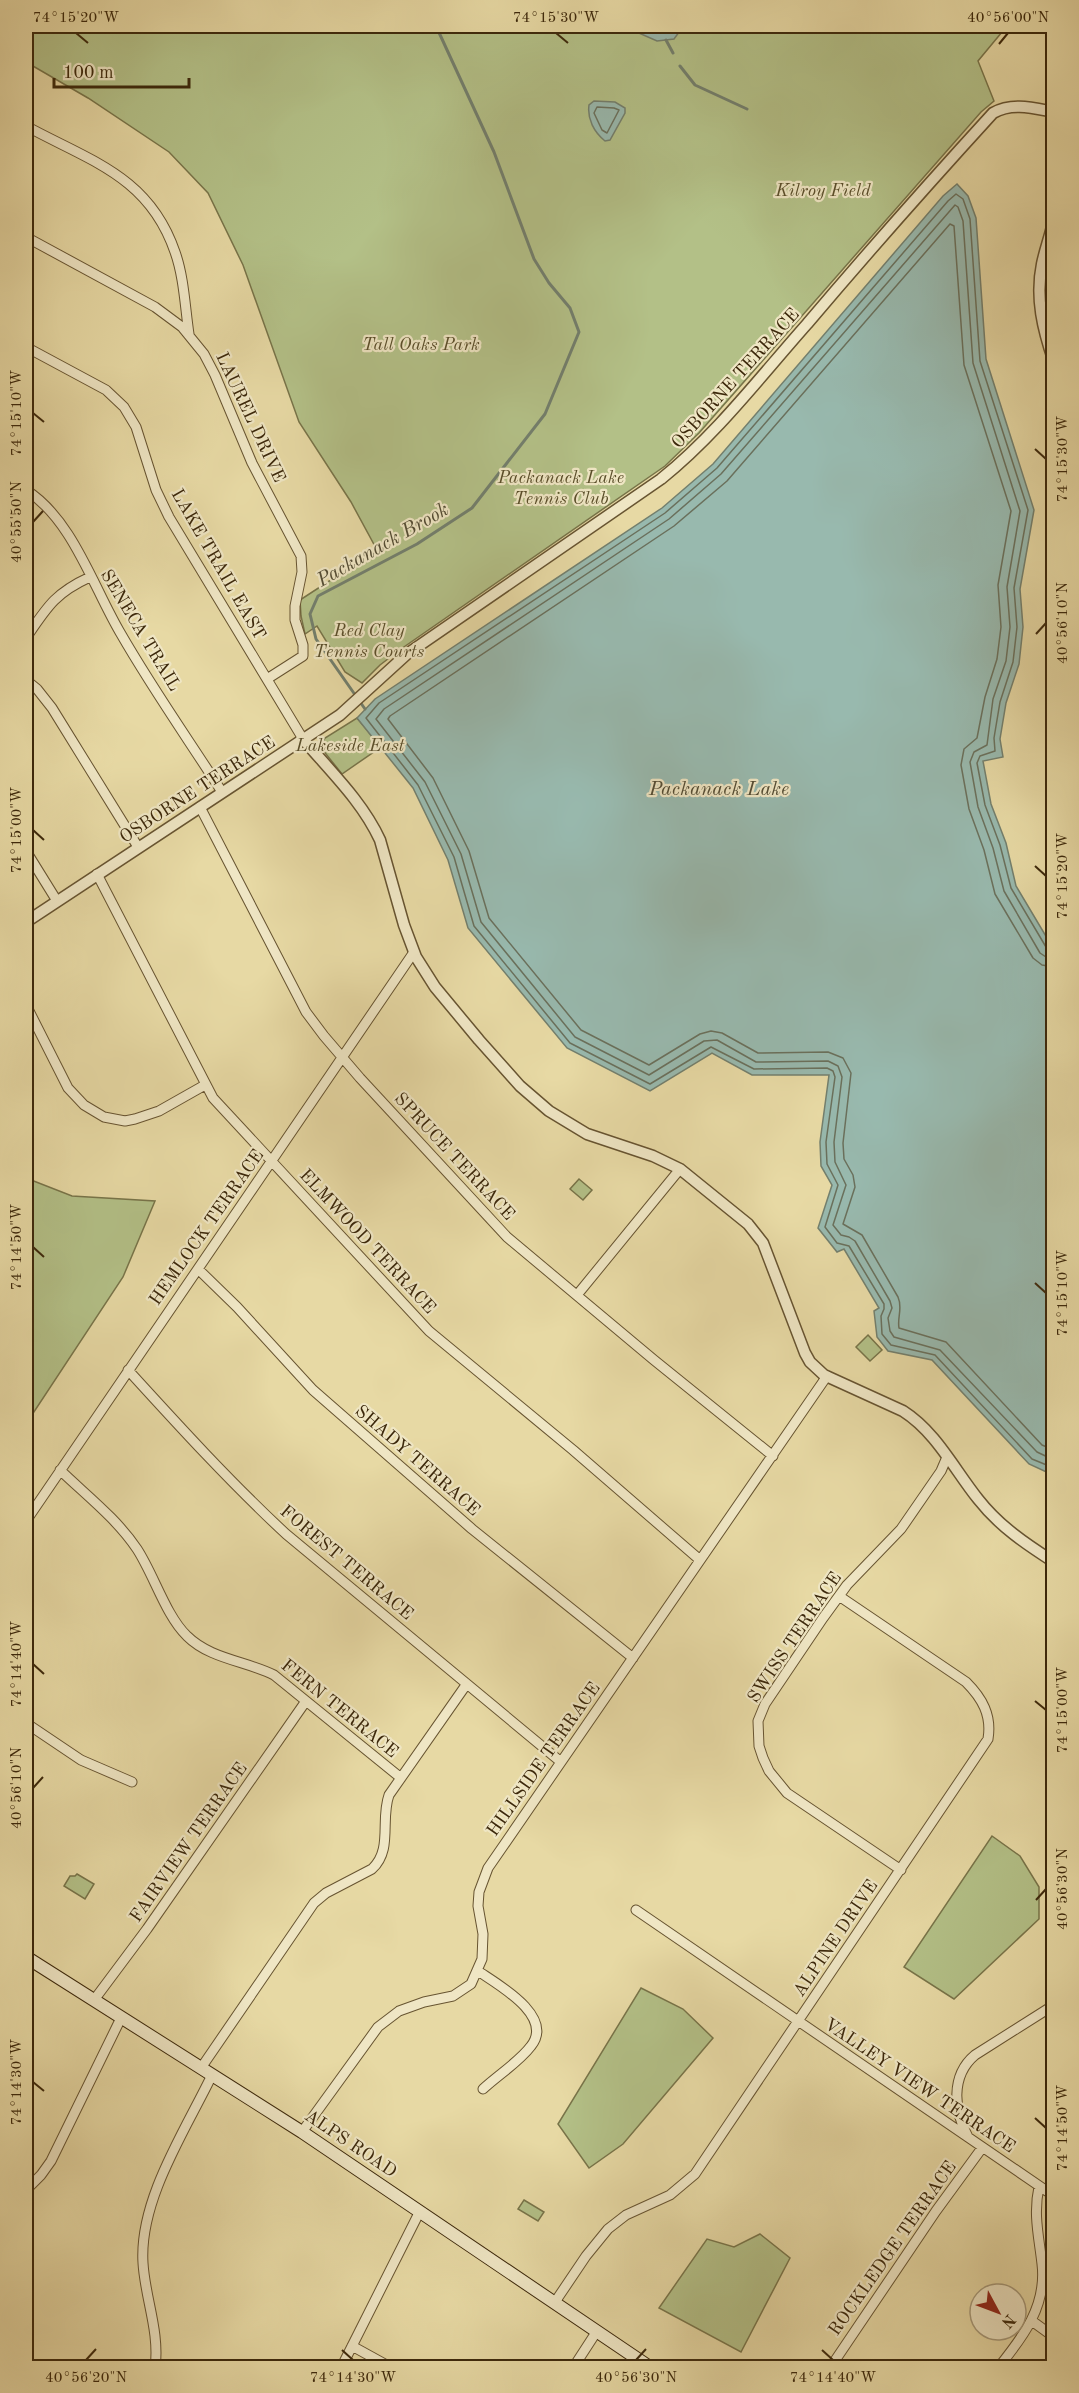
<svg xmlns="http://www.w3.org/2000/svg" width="1079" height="2393" viewBox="0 0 1079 2393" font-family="'Old Standard TT',serif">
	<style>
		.green { fill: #b3c087; stroke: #787449; stroke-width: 1.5 }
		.water { fill: #98b9ae; stroke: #737f6d; stroke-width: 1.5 }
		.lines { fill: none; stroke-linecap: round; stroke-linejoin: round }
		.shore { stroke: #6a705c; stroke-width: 1.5 }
		.stream { stroke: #737f6d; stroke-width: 3 }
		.minor-casing { stroke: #675431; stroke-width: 11 }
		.tertiary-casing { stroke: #675431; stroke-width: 13 }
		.secondary-casing { stroke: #3c280b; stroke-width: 14 }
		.minor { stroke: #efe6c4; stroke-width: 9 }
		.tertiary { stroke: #efe6c4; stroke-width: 10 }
		.secondary { stroke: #efe6c4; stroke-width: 12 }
		.ticks { fill: none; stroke: #3c280b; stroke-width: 2 }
		.labels { text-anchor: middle; stroke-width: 4.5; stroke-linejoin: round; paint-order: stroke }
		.park-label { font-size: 18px; font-style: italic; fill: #5a4e2a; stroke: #efe6c4 }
		.street-label { font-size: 18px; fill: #3c280b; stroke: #efe6c4 }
		.water-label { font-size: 20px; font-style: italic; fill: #534c34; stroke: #efe6c4 }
		.neatline { fill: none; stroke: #3c280b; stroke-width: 2 }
		.ticks-label { font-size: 15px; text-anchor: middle; fill: #3c280b }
	</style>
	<rect width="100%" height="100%" fill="#e7d9a4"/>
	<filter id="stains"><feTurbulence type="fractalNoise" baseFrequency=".00333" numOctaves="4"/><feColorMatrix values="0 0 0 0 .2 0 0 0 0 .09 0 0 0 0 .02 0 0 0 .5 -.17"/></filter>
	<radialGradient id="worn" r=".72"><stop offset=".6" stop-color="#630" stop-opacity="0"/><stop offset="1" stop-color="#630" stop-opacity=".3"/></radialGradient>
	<path class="green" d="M26 26H1007L978 61 994 101 981 112 699 433 665 466 401 649 380 665 362 683 345 672 317 626 305 634 301 616 300 600 377 550 351 502 299 422 243 265 208 193 169 152 88 98 26 62Z
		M357 718 381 747 342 774 322 749V743L325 738Z
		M26 1178 72 1196 155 1201 123 1277 26 1424Z
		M579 1179 592 1190 583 1200 570 1189Z
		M868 1335 882 1350 870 1361 856 1347Z
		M992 1836 1020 1856 1039 1887V1919L954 1999 904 1967Z
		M77 1874 94 1884 85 1899 64 1886 70 1876H75Z
		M641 1988 683 2009 713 2038 623 2144 589 2168 558 2124Z
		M524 2200 544 2212 538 2221 518 2209Z
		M760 2234 790 2258 741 2352 659 2308 707 2239 734 2247Z"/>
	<path class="water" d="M623 26H682V28L674 39 657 41Z
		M594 101 615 102 625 108V113L610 140 605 141C594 132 587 119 589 105Z
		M957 184 968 196 976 218 986 359 1034 510 1020 589 1023 627 1019 664 1006 703 1000 739 1003 757 983 761 991 804 1006 843 1016 886 1053 948V1475L1029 1464 932 1360 888 1351 877 1337 874 1311 879 1308 844 1249 837 1252 818 1228 832 1185 821 1166 820 1142 829 1075H752L712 1053 650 1091 567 1048 468 928 448 860 413 788 357 718 375 699 662 508 713 464 943 196Z"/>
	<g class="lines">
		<path class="shore" d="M597 107 614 108 619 110 607 133 602 130 594 113Z
			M1054 951 1046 947 1011 888 1000 845 985 805 977 763 980 756 995 751 994 738 1000 702 1013 662 1017 627 1014 588 1028 510 980 361 970 219 963 199 956 194 948 201 717 468 665 513 379 703 366 718 418 785 454 857 474 926 570 1043 650 1084 711 1047 754 1069 827 1068 833 1071 835 1077 826 1142 827 1164 838 1185 825 1227 837 1243 849 1246 884 1304V1309L881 1316 882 1334 891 1345 935 1355 1032 1459 1054 1468
			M1054 958 1046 957 1040 953 1004 891 993 848 978 807 970 762 974 752 987 745 993 699 1006 661 1010 627 1007 587 1020 511 973 363 963 221 958 207 955 205 721 474 669 519 384 709 376 719 425 782 461 854 481 922 575 1037 649 1075 704 1041 717 1040 756 1062 828 1061 838 1066 842 1077 834 1142 835 1162 846 1185 833 1225 841 1235 849 1237 855 1241 890 1301 892 1308 888 1318 890 1331 894 1337 940 1350 1037 1452 1054 1460
			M1054 967 1042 965 1033 958 995 894 984 850 969 809 961 765 964 749 977 738 985 697 997 659 1001 627 998 585 1011 511 964 365 954 226 950 224 727 481 674 526 390 716 388 719 433 778 469 851 489 918 581 1030 649 1065 700 1034 711 1031 722 1033 758 1053 828 1052 843 1058 851 1073 843 1143 844 1159 853 1175 855 1187 843 1224 862 1235 898 1297C903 1308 897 1317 899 1328L946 1342 1042 1445 1054 1450"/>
		<path class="stream" d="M666 40 673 53
			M680 66 695 85 747 109
			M365 709 316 639 310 614 318 596 417 544 472 508 545 414 579 332 570 308 549 283 534 259 494 152 436 26"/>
		<g class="minor-casing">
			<path id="minor" d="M26 126C90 161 149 176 175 252 184 277 185 307 189 334
				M26 237 155 307 182 327 204 354 215 375 252 463 301 556 302 572 295 606V620L303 645V656L267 679
				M26 347 106 390 124 407 136 427 156 490 169 517 303 739
				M26 490C73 520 93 587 121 634 152 688 188 739 222 792
				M26 638C47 607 55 593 90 577
				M26 680 37 689 52 708 138 847
				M200 807 306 1012 324 1036 360 1078 507 1237 654 1360 773 1456
				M26 851 57 901
				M97 874 213 1098 429 1331 573 1450 700 1560
				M26 1005 68 1088 84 1105 104 1117 125 1121 135 1119 159 1111 205 1085
				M198 1269 237 1307 313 1390 472 1529 633 1658
				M577 1295 680 1169
				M128 1370C179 1426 230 1482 286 1534L561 1762
				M60 1470C86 1495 117 1519 137 1549 154 1575 166 1616 187 1636 210 1659 246 1661 274 1675L401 1778
				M26 1521 414 952
				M26 1723 81 1760 132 1782
				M901 1870 787 1793 769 1771 763 1758 759 1746 758 1721 765 1704 823 1618 847 1585 901 1529 941 1471 947 1457
				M636 1910 1054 2196
				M478 1971C497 1984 555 2016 531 2046 519 2062 498 2075 483 2089
				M94 2000 147 1929 306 1701
				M201 2068 314 1903 326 1893 372 1869C393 1850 380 1820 389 1795L466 1685
				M302 2132 378 2027 399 2011 424 2002 453 1996 471 1984 482 1959 483 1934 478 1906 479 1892 488 1868 827 1376
				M968 2137C954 2111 950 2076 975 2055L1054 2005
				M26 2190 41 2175 51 2161 121 2018
				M555 2302 586 2256 608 2229 626 2215 670 2195 695 2174 988 1739C992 1715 982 1698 966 1682L839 1596
				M1032 2321 1054 2337
				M352 2346 392 2368
				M155 2368C160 2332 145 2298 143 2263 139 2200 185 2131 212 2075
				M341 2368 420 2211
				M573 2368 597 2331
				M830 2368 936 2211 982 2148
				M998 2368C1023 2337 1047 2306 1042 2264 1039 2237 1033 2214 1039 2187"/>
		</g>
		<g class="tertiary-casing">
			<path id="tertiary" d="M1054 218C1051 234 1045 249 1042 264 1035 298 1043 330 1054 362
				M303 739C330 771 362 801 380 840L404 925 416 957 435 987 479 1040 520 1086 549 1111 587 1134 653 1156 680 1169 748 1224 763 1243 805 1353 810 1362 824 1375 903 1411C936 1432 954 1469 978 1499 999 1526 1026 1544 1054 1562
				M26 922 340 715 407 654 661 479C716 435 760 377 807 324 868 252 930 182 993 113 1012 102 1033 108 1054 112"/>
		</g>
		<g class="secondary-casing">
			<path id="secondary" d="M26 1957 302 2132 651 2368"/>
		</g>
		<use href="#minor" class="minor"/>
		<use href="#tertiary" class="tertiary"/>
		<use href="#secondary" class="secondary"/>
	</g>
	<path class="ticks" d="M76 33 88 43M556 33 568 43M999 44 1008 33M33 413 44 422M1035 449 1046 459M33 522 43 511M1036 634 1046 623M33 830 44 840M1035 866 1046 876M33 1247 44 1257M1035 1283 1046 1293M33 1664 44 1674M1035 1701 1046 1710M33 1788 43 1777M1036 1900 1046 1889M33 2082 44 2091M1035 2118 1046 2128M342 2350 353 2360M822 2350 833 2360M86 2360 96 2349M636 2360 646 2349"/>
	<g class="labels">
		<g class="park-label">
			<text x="823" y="196">Kilroy Field</text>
			<text x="421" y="350">Tall Oaks Park</text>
			<text x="561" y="483">Packanack Lake<tspan x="561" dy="21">Tennis Club</tspan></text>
			<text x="369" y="636">Red Clay<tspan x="369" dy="21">Tennis Courts</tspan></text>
			<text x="350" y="751">Lakeside East</text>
		</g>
		<g class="street-label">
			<text transform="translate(735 378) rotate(-48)" y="6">OSBORNE TERRACE</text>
			<text transform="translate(251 417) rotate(65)" y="6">LAUREL DRIVE</text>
			<text transform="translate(219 564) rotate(60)" y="6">LAKE TRAIL EAST</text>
			<text transform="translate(141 630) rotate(59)" y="6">SENECA TRAIL</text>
			<text transform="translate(197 789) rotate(-33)" y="6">OSBORNE TERRACE</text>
			<text transform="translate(455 1156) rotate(47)" y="6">SPRUCE TERRACE</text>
			<text transform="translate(206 1227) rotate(-55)" y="6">HEMLOCK TERRACE</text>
			<text transform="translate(368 1241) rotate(47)" y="6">ELMWOOD TERRACE</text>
			<text transform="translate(418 1460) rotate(41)" y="6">SHADY TERRACE</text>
			<text transform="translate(347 1562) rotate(40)" y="6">FOREST TERRACE</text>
			<text transform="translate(794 1637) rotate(-56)" y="6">SWISS TERRACE</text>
			<text transform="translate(340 1708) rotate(39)" y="6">FERN TERRACE</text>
			<text transform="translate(543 1759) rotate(-55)" y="6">HILLSIDE TERRACE</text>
			<text transform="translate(188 1842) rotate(-55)" y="6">FAIRVIEW TERRACE</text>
			<text transform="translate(835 1938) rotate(-56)" y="6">ALPINE DRIVE</text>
			<text transform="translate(920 2085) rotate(34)" y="6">VALLEY VIEW TERRACE</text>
			<text transform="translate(351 2143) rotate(34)" y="6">ALPS ROAD</text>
			<text transform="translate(892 2248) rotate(-55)" y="6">ROCKLEDGE TERRACE</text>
		</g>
		<g class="water-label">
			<text transform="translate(382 544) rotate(-30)" y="7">Packanack Brook</text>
			<text x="719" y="795">Packanack Lake</text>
		</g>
	</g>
	<rect width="1079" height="2393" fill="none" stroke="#e7d9a4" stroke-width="66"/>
	<g transform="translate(998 2312) rotate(131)"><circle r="28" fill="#efe6c4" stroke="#a79a7a" stroke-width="1.5"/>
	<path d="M0-4.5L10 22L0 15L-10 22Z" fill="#8f2418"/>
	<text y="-9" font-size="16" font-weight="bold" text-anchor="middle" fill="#3c280b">N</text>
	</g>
	<path d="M54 78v9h135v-9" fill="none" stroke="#3c280b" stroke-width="3"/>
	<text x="63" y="78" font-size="18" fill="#3c280b" stroke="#efe6c4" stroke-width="4.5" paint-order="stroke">100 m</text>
	<rect x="33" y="33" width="1013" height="2327" class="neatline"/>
	<g class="ticks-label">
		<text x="76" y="22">74°15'20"W</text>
		<text x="556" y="22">74°15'30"W</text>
		<text x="1008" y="22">40°56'00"N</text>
		<text transform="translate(16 413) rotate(-90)" y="5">74°15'10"W</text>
		<text transform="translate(1062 459) rotate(-90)" y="5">74°15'30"W</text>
		<text transform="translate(16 522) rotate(-90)" y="5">40°55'50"N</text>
		<text transform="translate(1062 623) rotate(-90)" y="5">40°56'10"N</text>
		<text transform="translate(16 830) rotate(-90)" y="5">74°15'00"W</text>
		<text transform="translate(1062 876) rotate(-90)" y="5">74°15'20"W</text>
		<text transform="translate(16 1247) rotate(-90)" y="5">74°14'50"W</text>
		<text transform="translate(1062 1293) rotate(-90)" y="5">74°15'10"W</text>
		<text transform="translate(16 1664) rotate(-90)" y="5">74°14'40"W</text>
		<text transform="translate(1062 1710) rotate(-90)" y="5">74°15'00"W</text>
		<text transform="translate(16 1788) rotate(-90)" y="5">40°56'10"N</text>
		<text transform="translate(1062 1889) rotate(-90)" y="5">40°56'30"N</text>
		<text transform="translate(16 2082) rotate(-90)" y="5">74°14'30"W</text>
		<text transform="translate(1062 2128) rotate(-90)" y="5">74°14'50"W</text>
		<text x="86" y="2382">40°56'20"N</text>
		<text x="353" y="2382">74°14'30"W</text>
		<text x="636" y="2382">40°56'30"N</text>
		<text x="833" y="2382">74°14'40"W</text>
	</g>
	<rect width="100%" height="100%" filter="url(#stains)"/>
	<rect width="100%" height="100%" fill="url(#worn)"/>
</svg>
